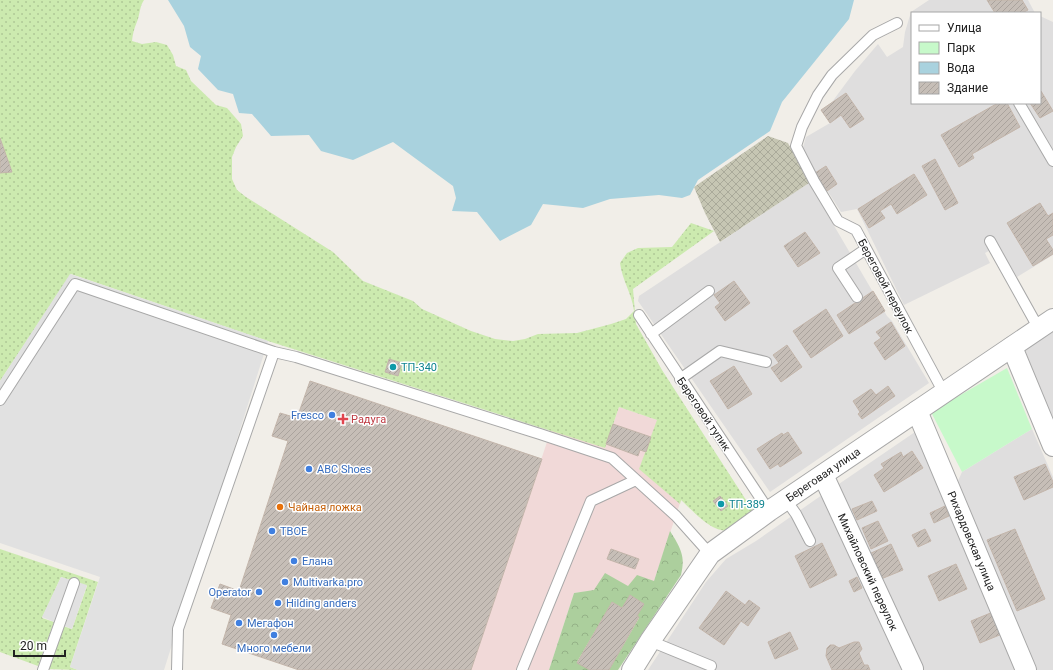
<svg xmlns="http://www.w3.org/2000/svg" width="1053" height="670" viewBox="0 0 1053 670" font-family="Roboto,sans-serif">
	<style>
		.residential { fill: #dfdede }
		.commercial { fill: #f1d9d8 }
		.construction { fill: url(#construction-cross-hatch) }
		.grass { fill: url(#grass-dots) }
		.forest { fill: url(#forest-crowns) }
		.park { fill: #c7f9ca }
		.parking { fill: #e1e1e1 }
		.water { fill: #a9d2de }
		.building { fill: url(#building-hatch); stroke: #c3b5aa }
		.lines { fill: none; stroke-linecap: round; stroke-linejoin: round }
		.lane-casing { stroke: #a8a8a8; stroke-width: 12 }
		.street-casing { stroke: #a8a8a8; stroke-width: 22 }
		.lane { stroke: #fff; stroke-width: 10 }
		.street { stroke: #fff; stroke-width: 20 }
		.culture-dot { fill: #0f9aa8; stroke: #fff; stroke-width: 1.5 }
		.shop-dot { fill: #3f7fe0; stroke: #fff; stroke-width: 1.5 }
		.health-dot { fill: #e0444e; stroke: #fff; stroke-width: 1.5 }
		.food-dot { fill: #e8710a; stroke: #fff; stroke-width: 1.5 }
		.labels { text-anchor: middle; stroke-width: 3; stroke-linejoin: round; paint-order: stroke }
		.street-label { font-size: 11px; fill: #212121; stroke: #fff }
		.culture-label { font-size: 11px; fill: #0d838f; stroke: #fff; text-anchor: start }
		.shop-label { font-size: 11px; fill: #366cbe; stroke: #fff; text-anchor: start }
		.health-label { font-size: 11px; fill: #be3a42; stroke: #fff; text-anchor: start }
		.food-label { font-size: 11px; fill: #c56008; stroke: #fff; text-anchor: start }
	</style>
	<defs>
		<pattern id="construction-cross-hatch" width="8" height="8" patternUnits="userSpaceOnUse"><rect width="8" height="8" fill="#c6c6b3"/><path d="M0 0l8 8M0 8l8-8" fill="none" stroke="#aaaa9a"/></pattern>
		<pattern id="grass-dots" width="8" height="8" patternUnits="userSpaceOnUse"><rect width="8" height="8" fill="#cceaaf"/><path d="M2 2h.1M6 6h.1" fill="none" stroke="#afc896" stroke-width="1.8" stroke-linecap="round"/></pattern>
		<pattern id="forest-crowns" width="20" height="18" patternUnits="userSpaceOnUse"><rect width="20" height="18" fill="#accf9d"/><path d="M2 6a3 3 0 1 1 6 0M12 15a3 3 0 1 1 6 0" fill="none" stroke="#94b187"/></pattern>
		<pattern id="building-hatch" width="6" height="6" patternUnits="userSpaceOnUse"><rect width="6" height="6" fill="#c6beb7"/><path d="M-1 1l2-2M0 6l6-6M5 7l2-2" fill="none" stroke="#aaa39d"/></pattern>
	</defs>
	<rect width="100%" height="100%" fill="#f1eee8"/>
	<path class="residential" d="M929 0H1028L1035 13H912V103H1040V16L1053 22V255L1017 277 998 246 985 253 990 263 904 305 857 209 841 212 802 151 806 137 830 123 821 110 832 102 855 71 878 44 887 57 903 47 905 32 911 12Z
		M809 183 887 316 892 321 929 383 770 492 638 301 639 296Z
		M1053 332V420L1025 350Z
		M1032 429 1053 477V670H1037L958 481 962 472Z
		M915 432 951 517 1017 670H923L836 486Z
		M822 495 903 670H648L706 582 726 559 756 541Z"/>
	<path class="commercial" d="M619 407 657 420 681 500 654 581 628 586 574 593 549 670H471L551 430 605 448Z"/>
	<path class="construction" d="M768 136 788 143 809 183 720 242 705 213 694 187Z"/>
	<path class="grass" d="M0 0H144C140 6 140 12 138 19 135 27 133 31 132 41L142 44 156 42 167 45 173 55 176 66 186 70 191 81 216 105 227 108 241 124 243 136 236 147 232 157V179L237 190 246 197 333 252 363 281 413 301 422 309 471 331 495 339 513 341 525 339 538 334 577 333 611 324 626 319 634 311C632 294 622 280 620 263L627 253 638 248 672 247 691 223 714 231 633 289 636 324 662 370 755 514C749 518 734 528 728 530 713 534 691 509 681 500L680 504 639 469 657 420 619 407 605 448 268 341 71 274 0 381Z
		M0 549 98 582 70 667 78 670 48 669 63 626 72 629 87 586 61 577 42 618 54 622 38 666 0 652Z"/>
	<path class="forest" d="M670 531C680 547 686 556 681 575L618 670H609L639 618 637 616 644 604 630 595 622 608 612 602 577 662 590 670H549L574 593 594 590 605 573 628 586 637 575 654 581Z"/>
	<path class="park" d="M1007 368 1032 429 962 472 931 412Z"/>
	<path class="parking" d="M70 274 268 341 164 670H78L70 667 100 577 0 543V381Z
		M61 577 87 585 72 629 42 617Z"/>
	<path class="water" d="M168 0H854L849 19 782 102 770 131 698 180 690 195 682 198 659 195 610 199 583 208 543 204 531 225 500 241 477 212 452 211 456 198 453 186 393 142 353 160 321 151 309 135 271 136 252 114 239 113 233 94 218 90 198 69 201 56 190 47 184 26Z"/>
	<path class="building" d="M987 0H1022L1028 10 1022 13H995Z
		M1041 91 1053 111 1040 118 1030 103H1040Z
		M846 93 864 119 850 128 841 115 830 123 821 110Z
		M998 103H1007L1020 127 972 154 974 158 959 167 941 135Z
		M0 138 12 172 0 173Z
		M935 159 958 203 945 210 922 166Z
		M826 166 837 184 827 191 815 173Z
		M914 174 927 195 897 214 891 204 880 211 885 218 869 228 858 209Z
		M1040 203 1048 216 1053 213V235L1046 239 1053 250V254L1033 266 1007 223Z
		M805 232 820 253 798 267 784 246Z
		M734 281 750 303 725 321 715 307 720 303 714 295Z
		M873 291 885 311 849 334 837 315Z
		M826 309 843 336 811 358 793 331Z
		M891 322 905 346 885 360 874 343 881 338 876 332Z
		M787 345 802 367 781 382 771 368 779 363 773 355Z
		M389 359 402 363 398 376 385 372Z
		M734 366 752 394 728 409 710 381Z
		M310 381 542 459 471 670H299L222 644 231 615 211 608 220 584 239 591 288 441 272 436 280 413 297 418Z
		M888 386 895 396 862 419 858 414 860 412 853 401 871 389 876 395Z
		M613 424 651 437 646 452 640 450 638 456 606 444Z
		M788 432 802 453 780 467 778 464 770 469 757 449 782 433 783 435Z
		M912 451 923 468 884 492 874 475 884 468 881 464 901 452 903 457Z
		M1045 464 1053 482V487L1024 500 1014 477Z
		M720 496 728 506 721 511 713 501Z
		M872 501 877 511 857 520 852 509Z
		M945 506 949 516 934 523 930 513Z
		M878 521 888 541 871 549 862 528Z
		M925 529 931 541 918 547 912 535Z
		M1015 529 1045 599 1017 611 987 540Z
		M822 543 837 575 810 588 795 556Z
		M891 544 903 570 881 579 869 554Z
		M611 549 639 559 635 569 607 559Z
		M956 564 967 589 939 601 928 576Z
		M857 577 862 588 854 592 849 581Z
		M726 591 745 605 749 600 760 608 748 626 741 621 724 645 699 628Z
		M630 595 644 604 637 616 639 617 609 670H590L577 663 612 602 622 608Z
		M993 612 1002 634 980 643 971 621Z
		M790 632 798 649 775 659 768 642Z
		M854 642H859L862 649 859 653 864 665H868L870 670H832L826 656 827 648 830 645H834L839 648Z"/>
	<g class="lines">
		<g class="lane-casing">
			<path id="lane" d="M897 23 873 35 832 75 818 95 802 127 796 146 814 181 838 221 856 230 944 393
				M1019 103 1053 161
				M990 241 1039 329
				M857 297 838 268 866 249
				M639 315 769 511
				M651 334 709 291
				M680 379 720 351 766 362
				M0 400 75 284 274 352 296 357 540 434 612 458 676 516 710 554
				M786 500 796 514 810 541
				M650 641 711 666
				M43 670 74 583
				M177 670 178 629 274 352
				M522 670 591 501 636 480"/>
		</g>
		<g class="street-casing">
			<g id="street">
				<path d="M1012 347 1053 446"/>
				<path id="s1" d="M917 411 1026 670"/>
				<path id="s2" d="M823 475 913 669"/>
				<path id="s3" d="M632 670 650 641 710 554 769 511 1053 319"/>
			</g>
		</g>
		<use href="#lane" class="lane"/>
		<use href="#street" class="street"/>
	</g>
	<g class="culture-dot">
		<circle cx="393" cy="367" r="4"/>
		<circle cx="721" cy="504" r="4"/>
	</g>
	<g class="shop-dot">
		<circle cx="332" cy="415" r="4"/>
		<circle cx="309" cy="469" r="4"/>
		<circle cx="272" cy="531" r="4"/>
		<circle cx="294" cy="561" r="4"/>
		<circle cx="285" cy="582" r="4"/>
		<circle cx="259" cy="592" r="4"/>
		<circle cx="278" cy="603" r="4"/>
		<circle cx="239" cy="623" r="4"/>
		<circle cx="274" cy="635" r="4"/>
	</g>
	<path class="health-dot" d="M341 413h4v4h4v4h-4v4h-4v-4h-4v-4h4z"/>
	<circle class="food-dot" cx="280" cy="507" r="4"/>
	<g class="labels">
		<g class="street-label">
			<text transform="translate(886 286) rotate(62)" y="4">Береговой переулок</text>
			<text transform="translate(704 414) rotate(56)" y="4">Береговой тупик</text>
			<text dy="4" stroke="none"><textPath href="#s3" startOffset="278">Береговая улица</textPath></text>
			<text dy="4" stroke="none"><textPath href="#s1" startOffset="141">Рихардовская улица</textPath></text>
			<text dy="4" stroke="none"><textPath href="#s2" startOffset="107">Михайловский переулок</textPath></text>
		</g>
		<g class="culture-label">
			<text x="401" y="371">ТП-340</text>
			<text x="729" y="508">ТП-389</text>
		</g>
		<g class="shop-label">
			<text x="324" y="419" text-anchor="end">Fresco</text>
			<text x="317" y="473">ABC Shoes</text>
			<text x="280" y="535">ТВОЕ</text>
			<text x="302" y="565">Елана</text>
			<text x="293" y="586">Multivarka.pro</text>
			<text x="251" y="596" text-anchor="end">Operator</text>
			<text x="286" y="607">Hilding anders</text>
			<text x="247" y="627">Мегафон</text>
			<text x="274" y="652" text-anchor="middle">Много мебели</text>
		</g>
		<g class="health-label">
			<text x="351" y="423">Радуга</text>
		</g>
		<g class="food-label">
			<text x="288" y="511">Чайная ложка</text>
		</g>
	</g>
	<rect x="911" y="12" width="130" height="92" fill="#ffffff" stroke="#a6a6a6"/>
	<rect x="919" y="25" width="20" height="6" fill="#ffffff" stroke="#a6a6a6"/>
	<text x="947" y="32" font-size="12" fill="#212121">Улица</text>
	<rect x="919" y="42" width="20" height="12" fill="#c7f9ca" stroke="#a6a6a6"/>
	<text x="947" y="52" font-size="12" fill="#212121">Парк</text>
	<rect x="919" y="62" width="20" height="12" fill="#a9d2de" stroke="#a6a6a6"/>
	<text x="947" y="72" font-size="12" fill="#212121">Вода</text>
	<rect x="919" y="82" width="20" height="12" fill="url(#building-hatch)" stroke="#a6a6a6"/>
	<text x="947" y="92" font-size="12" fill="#212121">Здание</text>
	<path d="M14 650v6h51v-6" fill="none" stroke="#212121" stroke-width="2"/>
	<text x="20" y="650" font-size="12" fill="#212121" stroke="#ffffff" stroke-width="3" paint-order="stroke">20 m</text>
</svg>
